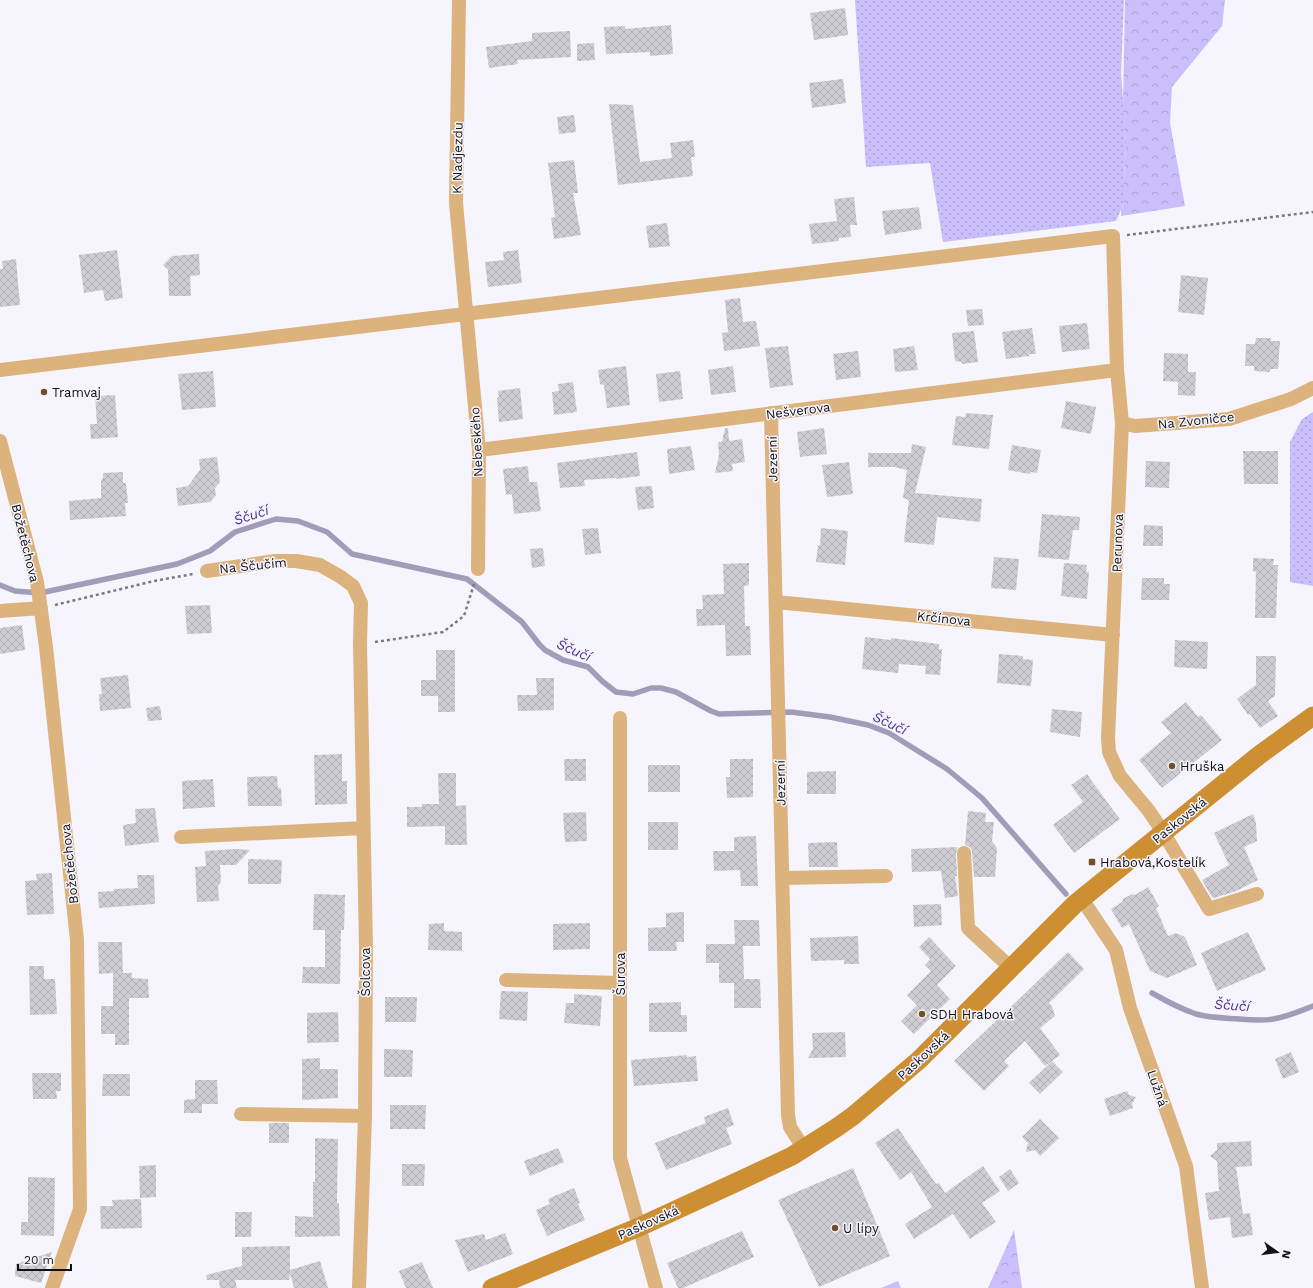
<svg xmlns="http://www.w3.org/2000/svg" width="1313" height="1288" viewBox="0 0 1313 1288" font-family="'Work Sans',sans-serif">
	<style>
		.grass { fill: url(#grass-dots) }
		.forest { fill: url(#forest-crowns) }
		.garden { fill: #cabefb }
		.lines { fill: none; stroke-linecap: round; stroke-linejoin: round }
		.stream { stroke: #a19cb7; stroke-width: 5.5 }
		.building { fill: url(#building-cross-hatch) }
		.path { stroke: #7a797f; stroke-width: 2.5; stroke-dasharray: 3 3; stroke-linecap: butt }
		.minor { stroke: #dcb27d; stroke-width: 14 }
		.secondary { stroke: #cd8f32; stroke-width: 19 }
		.poi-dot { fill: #705127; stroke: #f6f5fd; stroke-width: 1.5 }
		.labels { text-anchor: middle; stroke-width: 3; stroke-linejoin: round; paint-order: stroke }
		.street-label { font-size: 13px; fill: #121114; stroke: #f6f5fd }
		.poi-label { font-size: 13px; fill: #121114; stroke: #f6f5fd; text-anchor: start }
		.water-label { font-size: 14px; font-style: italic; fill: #502e95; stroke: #f6f5fd }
	</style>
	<defs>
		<pattern id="grass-dots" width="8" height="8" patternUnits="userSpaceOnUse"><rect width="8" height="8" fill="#cabefb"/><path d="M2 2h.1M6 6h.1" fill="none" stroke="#aca2d6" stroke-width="1.8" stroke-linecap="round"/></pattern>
		<pattern id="forest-crowns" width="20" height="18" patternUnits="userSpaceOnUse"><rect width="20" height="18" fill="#cabefb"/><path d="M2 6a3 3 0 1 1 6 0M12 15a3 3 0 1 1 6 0" fill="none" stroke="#aca2d6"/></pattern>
		<pattern id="building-cross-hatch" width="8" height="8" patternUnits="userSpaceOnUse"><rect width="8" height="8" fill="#cecdd4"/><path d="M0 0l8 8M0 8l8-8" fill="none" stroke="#b0afb5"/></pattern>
	</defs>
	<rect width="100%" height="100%" fill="#f6f5fd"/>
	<path class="grass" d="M855 0H1124L1121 73 1126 143 1124 179V203L1116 221 943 242 930 163 866 167Z
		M1313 412V586L1290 582V442L1302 419Z"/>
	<path class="forest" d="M1125 0H1225L1222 26 1172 87 1170 123 1185 206 1121 216V210L1124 203V179L1126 143 1123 108Z
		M1014 1230 1022 1288H988Z"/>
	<path class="garden" d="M898 1281 901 1288H881Z"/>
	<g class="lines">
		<path class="stream" d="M0 585 15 591 40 593 177 564 210 551 235 532 276 519 298 521 327 532 352 554 467 579 522 622 539 644 545 650 563 660 588 667 602 681 616 692 633 694 651 688H661L676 692 711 711 719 714 791 712 830 717 868 725 889 733 947 769 982 798 1066 894
			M1152 993C1166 1001 1181 1009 1196 1014 1210 1018 1225 1018 1239 1019 1250 1020 1262 1021 1273 1019 1287 1017 1300 1011 1313 1006"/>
	</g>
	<path class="building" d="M845 8 848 35 814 40 810 13Z
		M671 25 673 54 650 56V52L606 54 604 27 625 26V29Z
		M570 31 571 57 517 60 518 64 489 68 486 47 532 41V33Z
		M594 43 595 60 577 61V44Z
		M843 79 846 103 812 108 809 83Z
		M609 104 633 105 640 162 672 158 670 143 693 140 695 157H691L693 176 618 185Z
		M574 115 576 132 559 134 557 117Z
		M574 160 578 193H573L581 235 554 239 551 218 555 217 548 163Z
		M854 197 857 225H850L851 237 839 238V241L812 244 809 224 837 221 834 199Z
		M919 207 922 229 885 235 882 211Z
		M667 223 670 246 649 248 646 226Z
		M117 250 123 298 105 301 103 290 84 293 79 255Z
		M518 250 522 283 488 287 485 262 504 260 503 252Z
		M199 254 200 275 190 276 191 296H169L168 270 163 265 172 256Z
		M16 259 20 305 0 307V269H3L2 261Z
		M1181 275 1208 278 1204 315 1178 312Z
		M740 298 743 322 756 321 760 346 724 351 722 333 728 332 725 300Z
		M982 309 984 325 968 326 966 310Z
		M1087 323 1090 349 1062 352 1059 326Z
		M1032 328 1036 354H1029V356L1006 359 1002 332Z
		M974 331 978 362 962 364V362L955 361 952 333Z
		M1256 338H1271V341H1280L1278 369H1270V372L1254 371V366H1245L1246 344H1255Z
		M788 346 793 385 770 388 765 348Z
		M914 346 918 370 895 372 893 349Z
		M858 351 861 377 836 380 833 354Z
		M1164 353 1188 354V372H1196L1195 396 1178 395V382L1163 381Z
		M626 366 630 405 607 408 604 385 600 384 598 370Z
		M733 366 736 392 711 395 708 370Z
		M213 371 216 407 182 410 178 374Z
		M680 371 683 399 659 402 656 374Z
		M573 382 577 412 554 415 552 392 559 391 558 384Z
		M520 388 523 419 499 422 497 398 499 397 498 391Z
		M115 395 118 437 91 439 90 424H97L95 396Z
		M1066 401 1096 407 1091 434 1061 428Z
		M966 413 993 415 989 449 952 445 956 416 965 417Z
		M725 428H728L729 441 742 439 745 462 732 464 733 471 715 473 719 455 718 442H722Z
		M824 428 827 454 800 457 797 432Z
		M912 444 926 447 915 493 982 499 980 522 937 517 934 545 904 542 909 500 903 498 907 470 894 467H868V453H911Z
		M1012 445 1041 450 1037 473 1031 472 1030 474 1008 470Z
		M691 446 695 470 669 474 667 449Z
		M1243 451H1278V484H1244Z
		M637 452 640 476 616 479V478L584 480 585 486 560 488 557 463Z
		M217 457 220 482 215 488 216 495 210 502 178 506 176 488 188 486 200 470 199 459Z
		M1146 461 1170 462 1169 488 1145 487Z
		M849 462 853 494 827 497 822 465Z
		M528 466 529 482H537L541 511 514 514 512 494 506 495 503 469Z
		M123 472V483H126L128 503H125L126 516 70 520 69 501 101 498V481L103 478V473Z
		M652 486 654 508 638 510 635 487Z
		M1042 514 1080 517 1079 530H1073L1069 560 1038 557Z
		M1144 525 1163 526V546H1143Z
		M598 528 601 553 585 555 582 529Z
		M821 528 848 531 845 565 816 562 818 545 820 546Z
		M543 548 545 566 532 568 530 549Z
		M994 557 1019 559 1016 590 991 588Z
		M1253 558 1274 559 1273 565H1278L1276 618H1255L1256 572 1253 571Z
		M749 563V585L744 586 745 626H750L751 655 726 656 725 625 697 626 696 609H703L702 595 724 594 723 564Z
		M1064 563 1087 565 1086 572H1089L1087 599 1061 596Z
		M1142 578H1164V584H1170L1169 600H1141Z
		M210 605 212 633 187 634 185 606Z
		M22 625 25 650 0 654V628Z
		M865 637 891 640V638L939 644V649H942L940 675 925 674 926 666 899 664 898 673 862 669Z
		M1175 640 1208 642 1207 669 1174 667Z
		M436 650H455V712H438V696H421V680H436Z
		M999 654 1023 656V659L1033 660 1031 686 997 683Z
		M1256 656H1276L1275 696 1268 701 1278 716 1260 728 1250 714 1248 715 1237 699 1256 685Z
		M128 675 131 708 100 711 99 694H102L100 678Z
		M536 678H554V710L518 711 517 695H537Z
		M1186 702 1198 717 1201 715 1222 740 1162 788 1139 760 1171 733 1161 722Z
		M160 706 162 720 148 721 146 708Z
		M1052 709 1082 712 1080 737 1050 732Z
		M342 754V781H347V804L315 805 314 755Z
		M564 759H586V781H565Z
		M730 759H753V797L727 798 726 777H730Z
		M648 765H680V792H648Z
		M836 771V794H807V772Z
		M438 773H456V806L466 805 467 845H445V826L407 827V807H422V804H439Z
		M1087 774 1107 802 1120 819 1074 853 1053 825 1083 802 1071 785Z
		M277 776 278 788H281L282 806H248L247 777Z
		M213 779 215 807 183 809 182 781Z
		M155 808 159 842 125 846 123 825 136 823 135 809Z
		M968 811 986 813 985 822H994L992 841 997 848 995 877H974L972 852 971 848 965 845Z
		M586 812 587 841 565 842 563 813Z
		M1253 814 1256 823 1257 841 1244 847 1258 880 1234 892 1214 898 1212 897 1202 880 1229 865 1214 833Z
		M648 822H678V850H648Z
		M756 836 758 886H741L740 870 714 871 713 851H734V837Z
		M837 842 838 867H809L808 843Z
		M958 847 956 853 957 876H955L958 896 945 898 941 871 912 872 911 849Z
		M235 849 250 850 236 865H220L221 882 218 886 219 901 197 902 195 867 206 866 205 851Z
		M248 859 282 860 281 884H248Z
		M52 873 54 914 27 915 25 881 37 880 36 874Z
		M137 875H154L155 904 99 908 98 892 114 891V889L138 888Z
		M1148 887 1159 906 1156 908 1168 936 1176 933 1185 937 1197 965 1167 978 1150 971 1129 924 1122 928 1111 909 1122 902 1123 899 1132 894 1135 895Z
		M314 894 345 895 344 930H341L340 984 302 983 303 967H325V930H313Z
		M941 904 942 925 914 927 913 905Z
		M684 912V942H676L677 951H648V928L666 927V913Z
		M734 920H759L760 946H743L744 979H760L761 1008H734V983H719V963H706V944H735Z
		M444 923V931L462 932V951L428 950 429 924Z
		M590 923V949L553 950V924Z
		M1248 932 1266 970 1217 991 1201 953Z
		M858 936 859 964H844V960L811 961 810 938Z
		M929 937 956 966 937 985 950 999 914 1034 901 1021 917 1005 907 995 931 971 925 965 930 959 919 947Z
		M98 942H122L123 973H118H132V978L148 979 149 998H129V1045H115V1034H101V1006H113V973L99 974Z
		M1068 952 1084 969 1049 1003 1052 1006 1055 1016 1040 1028 1060 1055 1045 1066 1025 1041 1004 1061 1009 1066 984 1091 954 1061Z
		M29 966H44V979H55L57 1014 30 1015Z
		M501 991 528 992 527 1021 499 1019Z
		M574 994 602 996 600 1026 564 1023 566 1003H574Z
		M385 997H417L416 1022H385Z
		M681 1002V1015H687V1032H649V1003Z
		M338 1012 339 1042 307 1043V1013Z
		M845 1032 846 1057 808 1058 813 1049 812 1033Z
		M384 1049 413 1050 412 1077H384Z
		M1291 1052 1299 1072 1283 1079 1275 1059Z
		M687 1055V1057L696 1056 698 1081 634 1086 631 1060Z
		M320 1058V1069H338V1098L302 1100V1059Z
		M1052 1061 1063 1072 1040 1094 1029 1083Z
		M32 1073H61V1091H56L57 1099H33Z
		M103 1074H130V1096H102Z
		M195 1080H217L218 1104H202V1113H184V1100L195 1099Z
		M1127 1091 1129 1095 1136 1097 1132 1104 1133 1108 1110 1116 1104 1099Z
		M390 1105H426L425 1129H390Z
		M728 1108 734 1125 726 1128 732 1144 666 1170 655 1143 706 1123 704 1117Z
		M1040 1119 1059 1138 1040 1156 1035 1150 1026 1152 1028 1143 1022 1137Z
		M269 1123H289V1143H269Z
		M898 1128 936 1184 939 1183 945 1193 983 1166 1000 1191 982 1203 996 1222 970 1239 953 1214 914 1239 905 1224 932 1207 911 1172 900 1180 875 1143Z
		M315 1138 338 1139 337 1203H339L340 1236 295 1237V1216L313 1217V1182H315Z
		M1251 1141 1252 1166 1236 1167 1243 1214 1250 1213 1253 1235 1232 1238 1230 1217 1209 1220 1205 1193 1219 1191 1217 1161 1210 1156 1217 1150V1143Z
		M558 1148 564 1162 530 1176 524 1161Z
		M402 1164H425L424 1186H402Z
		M156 1165V1197L140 1198 139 1166Z
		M853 1168 890 1256 819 1287 778 1200Z
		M1010 1169 1019 1183 1008 1191 999 1177Z
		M28 1177 55 1178 54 1236 21 1235V1222H28Z
		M574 1188 580 1203 578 1204 585 1220 547 1236 536 1210 550 1204 548 1200 550 1198Z
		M141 1199 142 1228 101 1229 100 1206H113L112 1200Z
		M235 1212H252L251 1237H235Z
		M742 1231 754 1257 683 1288H678L667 1263Z
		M505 1233 513 1254 468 1272 455 1240 484 1234 486 1240Z
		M290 1246V1270L320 1261 328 1288H294L290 1273 289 1280H235L237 1288H220L219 1280H207L206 1275 242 1266V1247Z
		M52 1252 41 1283 15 1276 16 1264Z
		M422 1262 433 1288H406L399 1271Z"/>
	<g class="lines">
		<path class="path" d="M1127 235 1313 212
			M55 605 154 581 193 574
			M375 642 443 632 464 616 474 584"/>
		<path class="minor" d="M459 0 456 203 479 450 478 569
			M0 370 1113 236 1117 370 1122 423 1108 738 1109 752 1120 776 1149 811 1163 832 1209 909 1257 894
			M771 413 788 1115 790 1127 804 1149
			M1122 423 1135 426 1229 419 1291 399 1313 388
			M0 441 37 582 46 647 77 940 80 1209 52 1288
			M479 450 1117 370
			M207 571 275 561H296L320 565 341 577 353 586 361 603 360 644 366 948 365 1116 359 1288
			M776 602 1113 635
			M0 611 41 608
			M620 718V1158L656 1288
			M181 837 363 828
			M964 853 968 928 1011 968
			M782 878 886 876
			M1082 899 1116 950 1130 1008 1186 1166 1202 1288
			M506 980 620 983
			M241 1114 365 1116"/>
		<path class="secondary" d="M492 1288 639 1227 739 1181 792 1156 836 1128 853 1116 919 1060 1075 904 1258 756 1313 716"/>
	</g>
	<g class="poi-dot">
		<circle cx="44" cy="392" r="4"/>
		<circle cx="1172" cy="766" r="4"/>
		<rect x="1088" y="858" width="8" height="8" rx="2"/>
		<circle cx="922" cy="1014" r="4"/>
		<circle cx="835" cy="1228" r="4"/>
	</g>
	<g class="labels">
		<g class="street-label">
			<text transform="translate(457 158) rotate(-89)" y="5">K Nadjezdu</text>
			<text transform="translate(798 410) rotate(-7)" y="5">Nešverova</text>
			<text transform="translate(1196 420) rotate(-6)" y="5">Na Zvoničce</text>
			<text transform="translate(476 442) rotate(-93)" y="5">Nebeského</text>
			<text transform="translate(772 459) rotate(-91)" y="5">Jezerní</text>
			<text transform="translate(26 543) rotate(76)" y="5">Božetěchova</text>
			<text transform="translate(1117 543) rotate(-88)" y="5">Perunova</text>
			<text transform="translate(253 565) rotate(-6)" y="5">Na Ščučím</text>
			<text transform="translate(944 618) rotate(6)" y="5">Krčínova</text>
			<text transform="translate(780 783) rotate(-91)" y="5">Jezerní</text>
			<text transform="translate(1179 820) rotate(-39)" y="5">Paskovská</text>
			<text transform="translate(69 864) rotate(-96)" y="5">Božetěchova</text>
			<text transform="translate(365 972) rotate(-90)" y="5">Šolcova</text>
			<text transform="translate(620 974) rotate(-90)" y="5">Šurova</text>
			<text transform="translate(923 1055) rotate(-43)" y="5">Paskovská</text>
			<text transform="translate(1158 1088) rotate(71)" y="5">Lužná</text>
			<text transform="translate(648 1222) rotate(-24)" y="5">Paskovská</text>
		</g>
		<g class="poi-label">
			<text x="52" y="397">Tramvaj</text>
			<text x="1180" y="771">Hruška</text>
			<text x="1100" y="867">Hrabová,Kostelík</text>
			<text x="930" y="1019">SDH Hrabová</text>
			<text x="843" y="1233">U lípy</text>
		</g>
		<g class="water-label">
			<text transform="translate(251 515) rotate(-18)" y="5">Ščučí</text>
			<text transform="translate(574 650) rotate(23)" y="5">Ščučí</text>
			<text transform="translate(890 723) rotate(25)" y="5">Ščučí</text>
			<text transform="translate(1232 1005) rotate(4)" y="5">Ščučí</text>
		</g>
	</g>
	<g transform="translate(1277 1252) rotate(104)" stroke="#f6f5fd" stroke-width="3" paint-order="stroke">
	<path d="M0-3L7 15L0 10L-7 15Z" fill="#121114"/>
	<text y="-6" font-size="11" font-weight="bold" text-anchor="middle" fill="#121114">N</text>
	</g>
	<path d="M18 1264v6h53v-6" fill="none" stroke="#121114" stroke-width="2"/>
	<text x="24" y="1264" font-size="12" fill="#121114" stroke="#f6f5fd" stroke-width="3" paint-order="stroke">20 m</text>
</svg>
